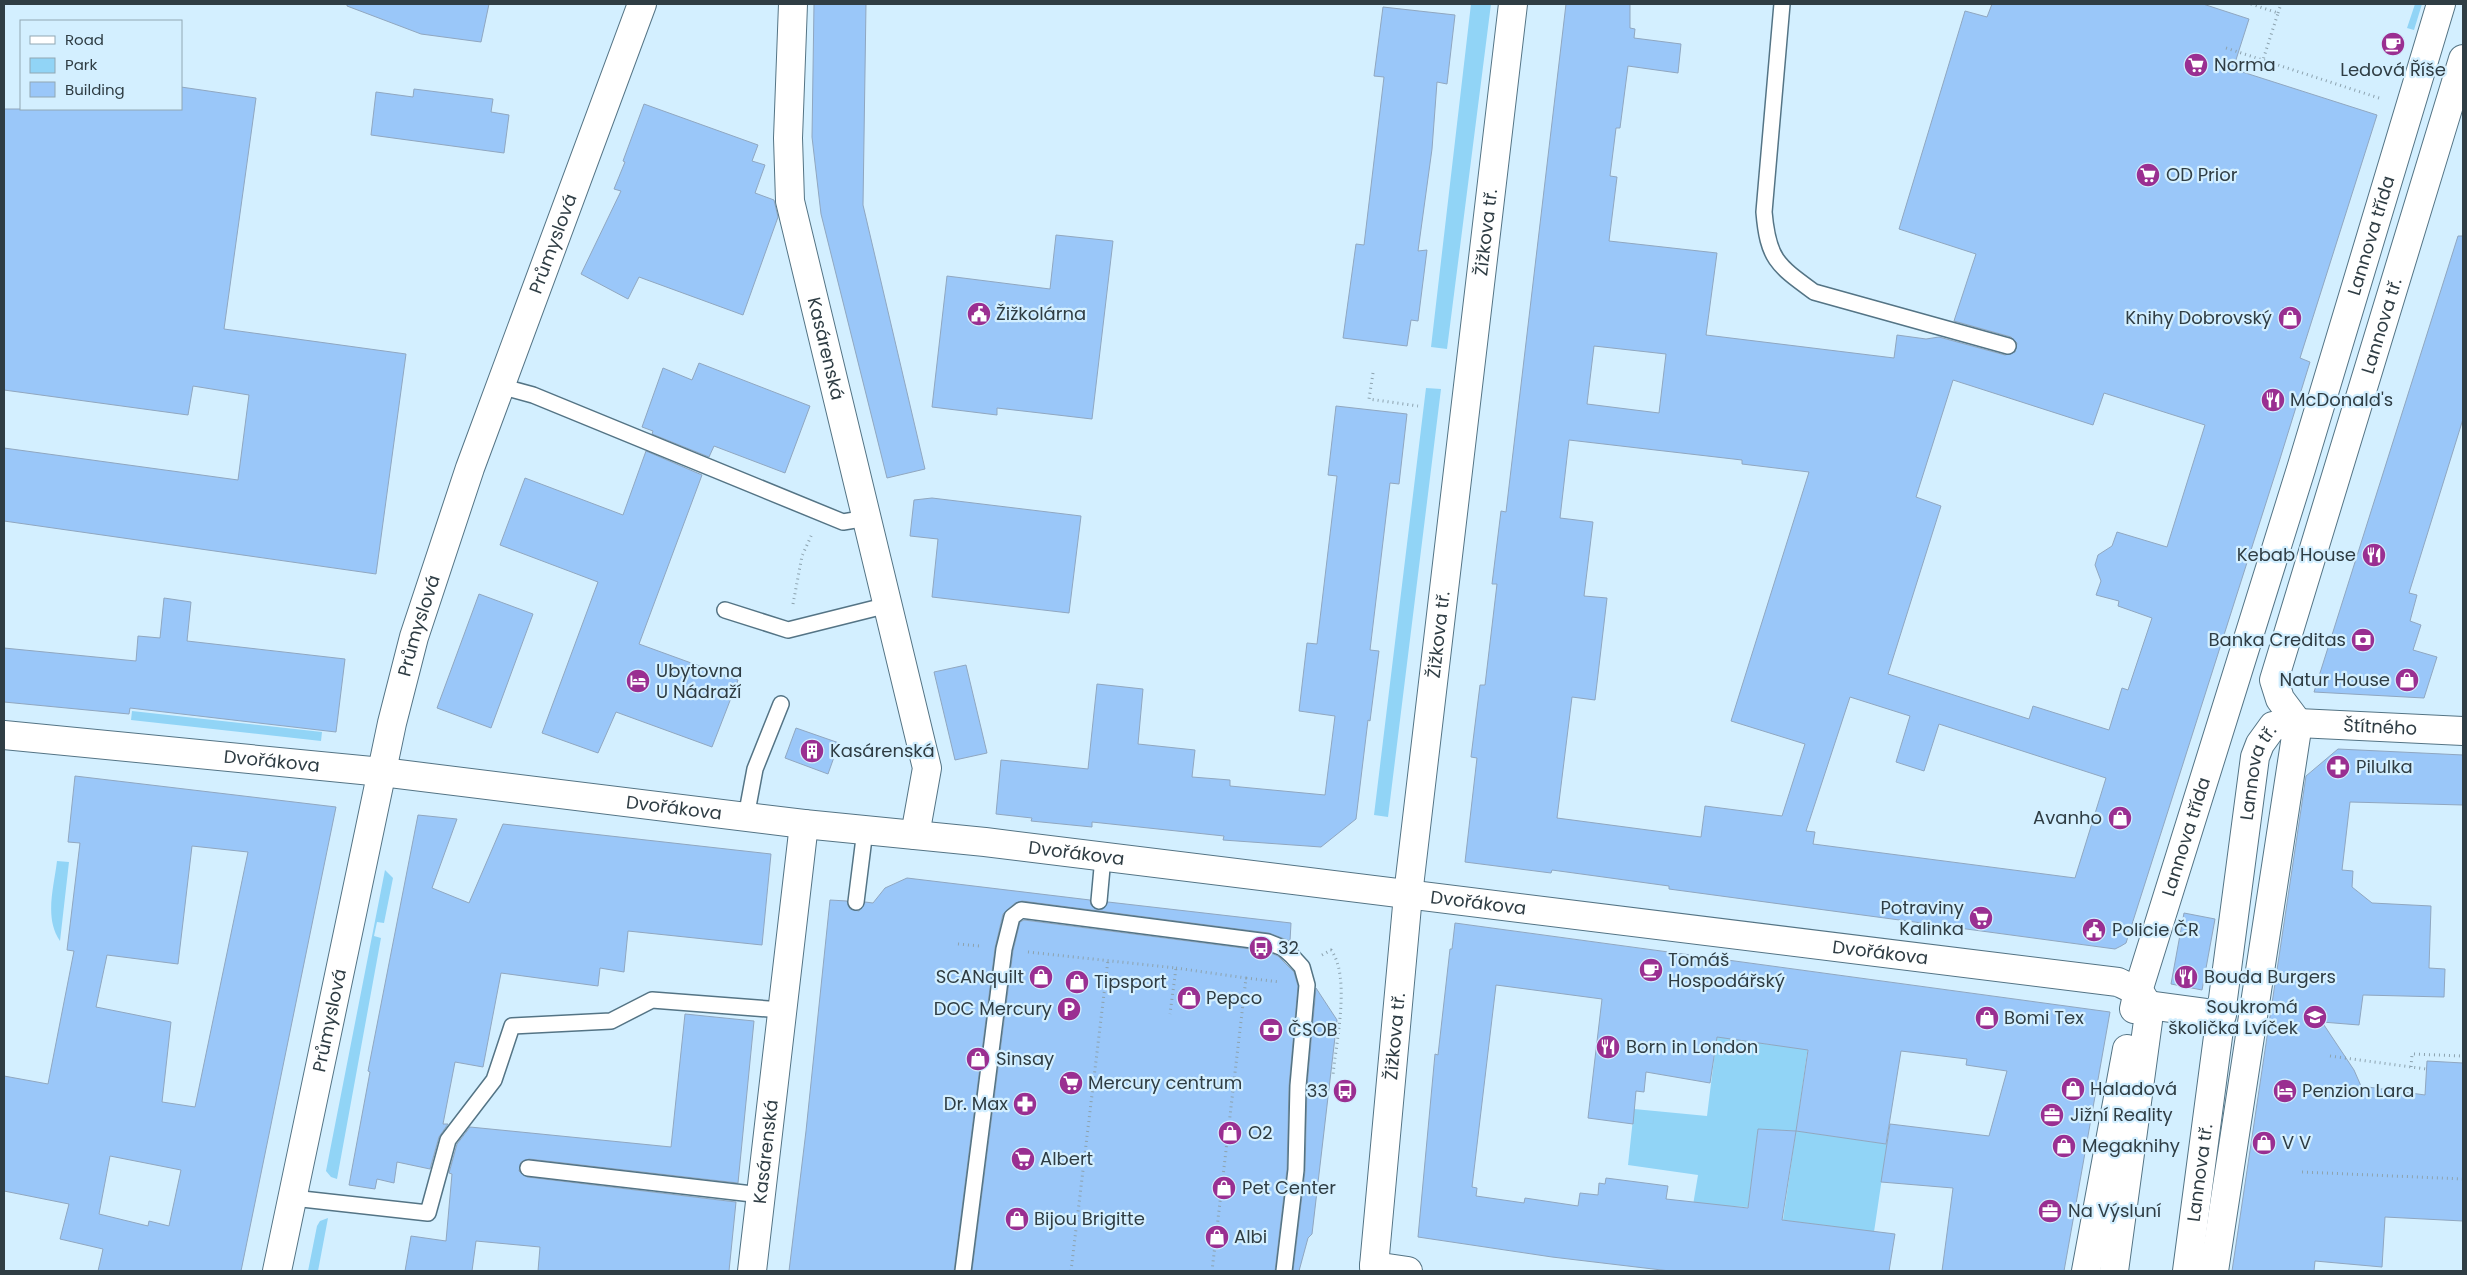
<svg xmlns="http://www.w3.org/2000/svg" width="2467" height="1275" viewBox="0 0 2467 1275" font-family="Poppins,sans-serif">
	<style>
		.green { fill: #91d4f6 }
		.building { fill: #9ac7f9; stroke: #90a7c0; fill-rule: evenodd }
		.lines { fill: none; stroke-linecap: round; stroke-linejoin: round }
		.lane-casing { stroke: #547485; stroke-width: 18 }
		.street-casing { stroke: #547485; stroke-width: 30 }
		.secondary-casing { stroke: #547485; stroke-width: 30 }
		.path { stroke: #8ca2ae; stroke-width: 3; stroke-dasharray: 1 4; stroke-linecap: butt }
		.lane { stroke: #fff; stroke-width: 15 }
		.street { stroke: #fff; stroke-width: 28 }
		.secondary { stroke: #fff; stroke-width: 28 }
		.labels { text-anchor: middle; stroke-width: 4.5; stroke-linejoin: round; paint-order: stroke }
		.poi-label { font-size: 18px; fill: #2f3d44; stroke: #d3efff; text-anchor: start }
		.street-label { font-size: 18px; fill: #2f3d44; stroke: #d3efff }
	</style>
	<rect width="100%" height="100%" fill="#d3efff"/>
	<path class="green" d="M1471 4H1491L1447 349 1431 347Z
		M2415 4H2422L2414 30 2407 28Z
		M1426 388 1441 389 1388 817 1374 815Z
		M132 711 322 732 321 741 131 720Z
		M57 861 69 862 60 941C44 918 54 887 57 861Z
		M385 870 393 878 384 923 377 922 374 936 381 938 337 1179 331 1177 326 1171Z
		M1717 1035 1771 1045 1809 1039 1796 1131 1887 1144 1874 1232 1783 1220 1796 1131 1758 1129 1748 1207 1693 1205 1698 1175 1628 1165 1634 1109 1707 1116Z
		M328 1218 318 1271H308L317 1226 320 1221Z"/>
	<path class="building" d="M347 4H489L481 42 421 34 347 6Z
		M814 4H866L863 205 925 469 887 478 821 214 812 137Z
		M1566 4H1630V28L1635 29 1634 38 1681 44 1678 73 1628 66 1620 128H1616L1610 176 1617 177 1609 241 1717 253 1706 335 1894 358 1897 335 1926 339 1939 337 2005 355 2015 352 2017 343 2011 337 1954 321 1976 254 1899 229 1965 11 1987 17 1992 4H2203L2249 19 2233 69 2377 115 2300 358 2310 362 2279 462 2126 943 2121 946 2115 949 1669 889V886L1552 870 1551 873 1465 862 1477 758 1471 757 1480 685H1485L1497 584H1492L1501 511 1506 512ZM1594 346 1666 354 1659 413 1587 404ZM1953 380 2093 425 2104 393 2205 425 2167 547 2117 532 2112 546 2098 555 2095 565 2101 581 2096 595 2119 601 2118 606 2152 618 2128 690 2122 688 2109 730 2033 706 2029 719 1888 674 1941 506 1916 497ZM1569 440 1742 460V464L1809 472 1731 721 1805 744 1782 816 1705 806 1701 837 1557 818 1572 697 1595 700 1607 598 1584 596 1593 522 1560 518ZM1850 697 1910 716 1896 762 1924 771 1939 724 2106 778 2075 878 1813 844 1815 832 1806 831Z
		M1383 7 1455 15 1447 84 1437 82 1432 149 1418 251 1427 250 1418 321 1411 320 1407 346 1343 338 1356 244 1364 245 1384 77 1374 76Z
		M181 87 256 98 224 329 406 354 376 574 4 521V448L238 480 249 395 193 386 188 415 4 390V109H181Z
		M414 89 493 99 491 112 509 115 504 153 371 135 376 92 413 97Z
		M644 104 758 145 752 161 765 165 755 193 774 200 778 217 743 315 639 277 628 299 581 274 621 191 614 189 625 162 623 161Z
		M1056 235 1113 241 1092 419 997 408V415L932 407 947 276 1050 289Z
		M2458 236H2463V419L2409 593 2417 595 2410 621 2421 625 2413 650 2437 657 2424 698 2314 692Z
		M699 363 810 406 785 473 714 446 709 457 652 434 653 431 642 427 663 368 692 380Z
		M1336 406 1407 414 1399 484 1390 483 1370 650 1379 651 1370 721 1368 720 1356 819 1321 847 1223 840 1224 836 1092 822V827L1031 821 1032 818 996 814 1001 760 1088 769 1097 684 1143 689 1138 744 1195 750 1192 777 1230 780V786L1325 795 1335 716 1299 711 1307 643 1317 644 1337 476 1328 475Z
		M646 451 702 475 639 644 738 680 712 747 616 712 598 753 542 733 598 582 500 545 525 478 623 515Z
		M932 498 1081 516 1069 613 932 597 938 539 910 536 914 500Z
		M479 594 533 614 491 728 437 708Z
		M164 598 191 602 187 641 345 659 336 732 130 708 129 714 4 702V648L136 661 138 636 160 638Z
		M966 665 987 753 955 760 934 672Z
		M796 728 839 743 828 774 785 758Z
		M2338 749 2463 755V805L2350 802 2342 870 2353 871 2352 887 2372 903 2431 906 2429 968 2445 969 2444 997 2363 995 2359 1025 2322 1022 2354 1070 2361 1086 2425 1095 2427 1061 2463 1063V1221L2385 1217 2382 1267 2315 1261 2314 1271H2232L2306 776Z
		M75 776 336 807 241 1271H98L103 1249 60 1239 69 1204 4 1191V1076L48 1084 74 951 67 950 80 843 68 842ZM192 846 248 852 195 1107 162 1102 171 1022 96 1007 107 955 178 964ZM110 1156 181 1170 169 1226 149 1221 148 1226 99 1214Z
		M418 815 457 819 432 888 469 903 503 824 771 854 762 945 628 931 624 972 600 968 598 986 501 973 483 1067 455 1062 443 1124H448L439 1137 430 1169 397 1162 394 1183 377 1179 375 1189 349 1185 370 1072 368 1071Z
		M907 878 1090 900 1091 905 1098 910 1103 909 1108 902 1291 923 1290 941 1269 933 1022 901 1015 903 1003 914 995 948 954 1271H789L806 1131 830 900 847 901 850 909 859 911 865 902 873 903 885 888Z
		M2184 913 2215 919 2202 990 2171 984Z
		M1024 920 1266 951 1278 956 1294 972 1298 986 1289 1086 1287 1169 1275 1271H972L1013 951 1020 922Z
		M1455 923 2110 1012 2064 1271H1942L1953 1188 1881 1182 1890 1124 1989 1136 2007 1071 1966 1065 1967 1059 1901 1051 1886 1144 1796 1131 1782 1220 1895 1234 1889 1271H1670L1552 1257 1418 1237 1435 1054 1438 1055 1450 949H1452ZM1496 985 1602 999 1588 1118 1633 1124 1636 1091 1644 1092 1646 1072 1710 1083 1717 1037 1808 1050 1796 1131 1758 1129 1748 1208 1666 1199 1668 1186 1606 1178 1605 1184 1599 1183 1598 1195 1580 1193 1578 1206 1525 1198 1524 1203 1476 1196 1477 1188 1472 1187Z
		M1316 988 1337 1020 1312 1234 1308 1238 1299 1271H1293L1305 1171 1307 1087Z
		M685 1014 754 1021 738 1183 529 1159 521 1162 519 1171 527 1177 736 1202 729 1271H538L540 1247 476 1241 472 1271H405L411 1236 446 1241 452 1174 449 1173 457 1144 470 1127 671 1147Z"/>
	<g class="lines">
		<g class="lane-casing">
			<path id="lane" d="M1782 4 1764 212C1768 259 1777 265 1814 292L2008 346
				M500 386 533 395 843 522 867 518
				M725 610 788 630 888 605
				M746 817 755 769 781 704
				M1099 901 1103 857
				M856 902 865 830
				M528 1168 761 1195
				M293 1198 428 1213 448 1140 494 1080 512 1026 611 1021 652 1000 782 1010
				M963 1271 1004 949 1012 917 1021 910 1268 942 1283 948 1292 956 1302 967 1307 985 1298 1086 1296 1170 1284 1271"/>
		</g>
		<g class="street-casing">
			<g id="street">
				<path id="s1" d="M793 4 788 138 790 201 927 768 915 835"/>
				<path id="s2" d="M2298 723 2280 699 2274 680 2463 59"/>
				<path id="s3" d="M4 735 382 772 804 824 985 842 2118 982C2141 993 2148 994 2148 1021L2114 1271"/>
				<path d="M2148 1005 2222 1015"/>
				<path id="s4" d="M2134 1009 2138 991 2301 469 2441 4"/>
				<path d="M1374 1266 1408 1271"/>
				<path id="s5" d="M752 1271 804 824"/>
				<path id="s6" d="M1376 1271 1374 1266 1408 895 1513 4"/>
				<path d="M2086 1271 2127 1049"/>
				<path id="s7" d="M2187 1271 2255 757 2260 744 2273 726 2298 723 2463 731"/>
				<path d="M2214 1271 2298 723"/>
			</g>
		</g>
		<g class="secondary-casing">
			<g id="secondary">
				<path id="s8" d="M277 1271 392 723 414 637 470 468 642 4"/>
			</g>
		</g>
		<path class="path" d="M2251 4 2278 13 2263 60
			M2278 13 2281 4
			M2226 48 2382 99
			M1373 373 1369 399 1418 406
			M793 604 802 556 812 534
			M958 944 980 946
			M1028 952 1176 968 1170 1014
			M1322 955 1331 950C1351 977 1336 1042 1333 1075
			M1176 968 1246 978 1212 1271
			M1246 978 1280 982
			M2330 1056 2426 1069
			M2411 1067 2412 1054 2463 1056
			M2302 1172 2463 1179
			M1071 1271 1108 960"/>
		<use href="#lane" class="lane"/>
		<use href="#street" class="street"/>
		<use href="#secondary" class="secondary"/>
	</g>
	<defs>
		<g id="cafe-disc" transform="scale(1.25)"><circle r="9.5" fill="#9a2f91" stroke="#d3efff"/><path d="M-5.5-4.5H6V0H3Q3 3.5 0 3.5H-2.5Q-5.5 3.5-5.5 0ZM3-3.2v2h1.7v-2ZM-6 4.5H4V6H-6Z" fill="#fff"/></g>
		<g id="supermarket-disc" transform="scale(1.25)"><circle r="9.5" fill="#9a2f91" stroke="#d3efff"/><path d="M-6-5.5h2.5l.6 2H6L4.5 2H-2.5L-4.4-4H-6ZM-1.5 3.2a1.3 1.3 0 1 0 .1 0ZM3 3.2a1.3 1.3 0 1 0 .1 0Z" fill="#fff"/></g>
		<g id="civic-disc" transform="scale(1.25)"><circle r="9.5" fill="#9a2f91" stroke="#d3efff"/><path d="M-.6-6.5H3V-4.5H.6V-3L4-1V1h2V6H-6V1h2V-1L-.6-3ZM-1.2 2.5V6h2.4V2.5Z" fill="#fff"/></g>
		<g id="shop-disc" transform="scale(1.25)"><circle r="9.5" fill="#9a2f91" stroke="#d3efff"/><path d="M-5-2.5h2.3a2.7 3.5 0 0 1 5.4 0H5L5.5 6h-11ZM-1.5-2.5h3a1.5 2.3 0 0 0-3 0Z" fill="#fff"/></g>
		<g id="restaurant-disc" transform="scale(1.25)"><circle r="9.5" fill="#9a2f91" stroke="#d3efff"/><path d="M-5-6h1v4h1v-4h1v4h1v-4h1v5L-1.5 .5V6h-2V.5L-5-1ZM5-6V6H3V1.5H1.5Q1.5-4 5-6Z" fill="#fff"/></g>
		<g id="bank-disc" transform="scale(1.25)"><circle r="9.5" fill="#9a2f91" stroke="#d3efff"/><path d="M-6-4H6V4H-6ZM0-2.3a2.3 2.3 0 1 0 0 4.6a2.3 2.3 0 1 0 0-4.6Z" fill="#fff"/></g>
		<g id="hotel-disc" transform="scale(1.25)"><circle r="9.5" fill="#9a2f91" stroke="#d3efff"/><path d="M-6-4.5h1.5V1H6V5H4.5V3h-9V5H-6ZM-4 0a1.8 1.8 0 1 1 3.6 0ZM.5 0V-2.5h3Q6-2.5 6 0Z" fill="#fff"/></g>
		<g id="building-disc" transform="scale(1.25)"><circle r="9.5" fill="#9a2f91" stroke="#d3efff"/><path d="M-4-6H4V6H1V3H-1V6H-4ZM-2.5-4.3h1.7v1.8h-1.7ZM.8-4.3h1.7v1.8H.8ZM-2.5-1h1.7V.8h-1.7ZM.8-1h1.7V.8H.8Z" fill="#fff"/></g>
		<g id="pharmacy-disc" transform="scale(1.25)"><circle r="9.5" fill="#9a2f91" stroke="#d3efff"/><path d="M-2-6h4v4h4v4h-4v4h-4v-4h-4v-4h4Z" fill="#fff"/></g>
		<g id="bus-disc" transform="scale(1.25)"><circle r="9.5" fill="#9a2f91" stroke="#d3efff"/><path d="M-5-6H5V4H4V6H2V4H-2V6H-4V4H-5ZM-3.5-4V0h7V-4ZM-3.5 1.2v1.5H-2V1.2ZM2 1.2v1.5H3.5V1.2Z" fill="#fff"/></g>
		<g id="parking-disc" transform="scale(1.25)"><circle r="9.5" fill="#9a2f91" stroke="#d3efff"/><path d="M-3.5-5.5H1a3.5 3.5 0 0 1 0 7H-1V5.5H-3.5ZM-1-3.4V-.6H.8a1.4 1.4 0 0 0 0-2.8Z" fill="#fff"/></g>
		<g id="school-disc" transform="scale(1.25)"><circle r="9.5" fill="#9a2f91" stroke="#d3efff"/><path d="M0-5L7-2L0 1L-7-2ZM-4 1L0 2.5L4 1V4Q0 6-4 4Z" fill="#fff"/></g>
		<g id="office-disc" transform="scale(1.25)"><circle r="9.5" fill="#9a2f91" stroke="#d3efff"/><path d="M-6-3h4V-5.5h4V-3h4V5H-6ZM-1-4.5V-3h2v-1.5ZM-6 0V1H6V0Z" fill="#fff"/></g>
	</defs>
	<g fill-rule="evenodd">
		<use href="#cafe-disc" x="2393" y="44"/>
		<use href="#supermarket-disc" x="2196" y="65"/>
		<use href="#supermarket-disc" x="2148" y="175"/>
		<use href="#civic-disc" x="979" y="314"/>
		<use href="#shop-disc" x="2290" y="318"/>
		<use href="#restaurant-disc" x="2273" y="400"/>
		<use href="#restaurant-disc" x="2374" y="555"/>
		<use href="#bank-disc" x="2363" y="640"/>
		<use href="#shop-disc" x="2407" y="680"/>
		<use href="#hotel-disc" x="638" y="681"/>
		<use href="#building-disc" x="812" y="751"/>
		<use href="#pharmacy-disc" x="2338" y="767"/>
		<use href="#shop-disc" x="2120" y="818"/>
		<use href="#supermarket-disc" x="1981" y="918"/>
		<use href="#civic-disc" x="2094" y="930"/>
		<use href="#bus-disc" x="1261" y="948"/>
		<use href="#cafe-disc" x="1651" y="970"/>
		<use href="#shop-disc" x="1041" y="977"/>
		<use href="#restaurant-disc" x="2186" y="977"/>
		<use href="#shop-disc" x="1077" y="982"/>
		<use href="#shop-disc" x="1189" y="998"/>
		<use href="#parking-disc" x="1069" y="1009"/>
		<use href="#school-disc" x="2315" y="1017"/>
		<use href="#shop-disc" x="1987" y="1018"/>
		<use href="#bank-disc" x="1271" y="1030"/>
		<use href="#restaurant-disc" x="1608" y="1047"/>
		<use href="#shop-disc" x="978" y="1059"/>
		<use href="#supermarket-disc" x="1071" y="1083"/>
		<use href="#shop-disc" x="2073" y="1089"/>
		<use href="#bus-disc" x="1345" y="1091"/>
		<use href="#hotel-disc" x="2285" y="1091"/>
		<use href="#pharmacy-disc" x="1025" y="1104"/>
		<use href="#office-disc" x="2052" y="1115"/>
		<use href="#shop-disc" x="1230" y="1133"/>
		<use href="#shop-disc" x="2264" y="1143"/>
		<use href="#shop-disc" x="2064" y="1146"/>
		<use href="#supermarket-disc" x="1023" y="1159"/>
		<use href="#shop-disc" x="1224" y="1188"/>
		<use href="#office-disc" x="2050" y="1211"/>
		<use href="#shop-disc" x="1017" y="1219"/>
		<use href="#shop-disc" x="1217" y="1237"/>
	</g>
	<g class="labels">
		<g class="poi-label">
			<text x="2214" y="71">Norma</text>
			<text x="2393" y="76" text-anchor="middle">Ledová Říše</text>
			<text x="2166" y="181">OD Prior</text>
			<text x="996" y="320">Žižkolárna</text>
			<text x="2272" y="324" text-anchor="end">Knihy Dobrovský</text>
			<text x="2290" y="406">McDonald's</text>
			<text x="2356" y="561" text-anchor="end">Kebab House</text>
			<text x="2346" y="646" text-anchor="end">Banka Creditas</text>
			<text x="656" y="677">Ubytovna<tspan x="656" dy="21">U Nádraží</tspan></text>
			<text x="2390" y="686" text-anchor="end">Natur House</text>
			<text x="830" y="757">Kasárenská</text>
			<text x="2356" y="773">Pilulka</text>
			<text x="2102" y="824" text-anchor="end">Avanho</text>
			<text x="1964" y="914" text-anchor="end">Potraviny<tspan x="1964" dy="21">Kalinka</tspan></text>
			<text x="2112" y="936">Policie ČR</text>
			<text x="1278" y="954">32</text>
			<text x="1668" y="966">Tomáš<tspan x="1668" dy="21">Hospodářský</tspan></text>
			<text x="1024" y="983" text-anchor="end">SCANquilt</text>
			<text x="2204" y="983">Bouda Burgers</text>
			<text x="1094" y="988">Tipsport</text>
			<text x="1206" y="1004">Pepco</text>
			<text x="2298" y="1013" text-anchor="end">Soukromá<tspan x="2298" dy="21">školička Lvíček</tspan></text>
			<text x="1052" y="1015" text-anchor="end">DOC Mercury</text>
			<text x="2004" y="1024">Bomi Tex</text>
			<text x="1288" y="1036">ČSOB</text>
			<text x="1626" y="1053">Born in London</text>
			<text x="996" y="1065">Sinsay</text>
			<text x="1088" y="1089">Mercury centrum</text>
			<text x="2090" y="1095">Haladová</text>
			<text x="1328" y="1097" text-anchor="end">33</text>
			<text x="2302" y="1097">Penzion Lara</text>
			<text x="1008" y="1110" text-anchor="end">Dr. Max</text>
			<text x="2070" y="1121">Jižní Reality</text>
			<text x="1248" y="1139">O2</text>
			<text x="2282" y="1149">V V</text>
			<text x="2082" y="1152">Megaknihy</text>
			<text x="1040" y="1165">Albert</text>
			<text x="1242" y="1194">Pet Center</text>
			<text x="2068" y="1217">Na Výsluní</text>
			<text x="1034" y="1225">Bijou Brigitte</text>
			<text x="1234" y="1243">Albi</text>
		</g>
		<g class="street-label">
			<text dy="6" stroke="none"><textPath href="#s6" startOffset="1045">Žižkova tř.</textPath></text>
			<text dy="6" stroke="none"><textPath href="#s4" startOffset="809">Lannova třída</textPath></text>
			<text dy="6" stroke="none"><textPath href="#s8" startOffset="1066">Průmyslová</textPath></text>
			<text dy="6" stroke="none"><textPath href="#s2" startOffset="420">Lannova tř.</textPath></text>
			<text dy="6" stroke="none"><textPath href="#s1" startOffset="349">Kasárenská</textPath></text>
			<text dy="6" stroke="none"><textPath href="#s8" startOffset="661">Průmyslová</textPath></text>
			<text dy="6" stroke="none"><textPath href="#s6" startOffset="640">Žižkova tř.</textPath></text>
			<text dy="6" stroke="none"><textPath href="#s7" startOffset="662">Štítného</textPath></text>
			<text dy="6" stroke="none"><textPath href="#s3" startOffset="269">Dvořákova</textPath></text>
			<text dy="6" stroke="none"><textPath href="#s7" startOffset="504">Lannova tř.</textPath></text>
			<text dy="6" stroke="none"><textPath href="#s3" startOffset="674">Dvořákova</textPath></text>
			<text dy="6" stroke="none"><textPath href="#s4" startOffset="180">Lannova třída</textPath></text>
			<text dy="6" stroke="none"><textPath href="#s3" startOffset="1079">Dvořákova</textPath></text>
			<text dy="6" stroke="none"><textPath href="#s3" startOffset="1484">Dvořákova</textPath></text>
			<text dy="6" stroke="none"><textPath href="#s3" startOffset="1889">Dvořákova</textPath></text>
			<text dy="6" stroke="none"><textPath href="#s8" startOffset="256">Průmyslová</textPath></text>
			<text dy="6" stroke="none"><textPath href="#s6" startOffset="236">Žižkova tř.</textPath></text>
			<text dy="6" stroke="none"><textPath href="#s5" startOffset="120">Kasárenská</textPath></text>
			<text dy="6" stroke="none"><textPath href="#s7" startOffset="99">Lannova tř.</textPath></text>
		</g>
	</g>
	<rect width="2467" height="1275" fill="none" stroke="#2f3d44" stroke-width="10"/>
	<rect x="20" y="20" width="162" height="90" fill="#d3efff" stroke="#91a8b4"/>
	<rect x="30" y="36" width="25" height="8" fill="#ffffff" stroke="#91a8b4"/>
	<text x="65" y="45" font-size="15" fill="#2f3d44">Road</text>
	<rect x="30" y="58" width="25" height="15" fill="#91d4f6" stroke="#91a8b4"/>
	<text x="65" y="70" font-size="15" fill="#2f3d44">Park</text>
	<rect x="30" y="82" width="25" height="15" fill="#9ac7f9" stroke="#91a8b4"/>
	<text x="65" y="95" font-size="15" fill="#2f3d44">Building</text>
</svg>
